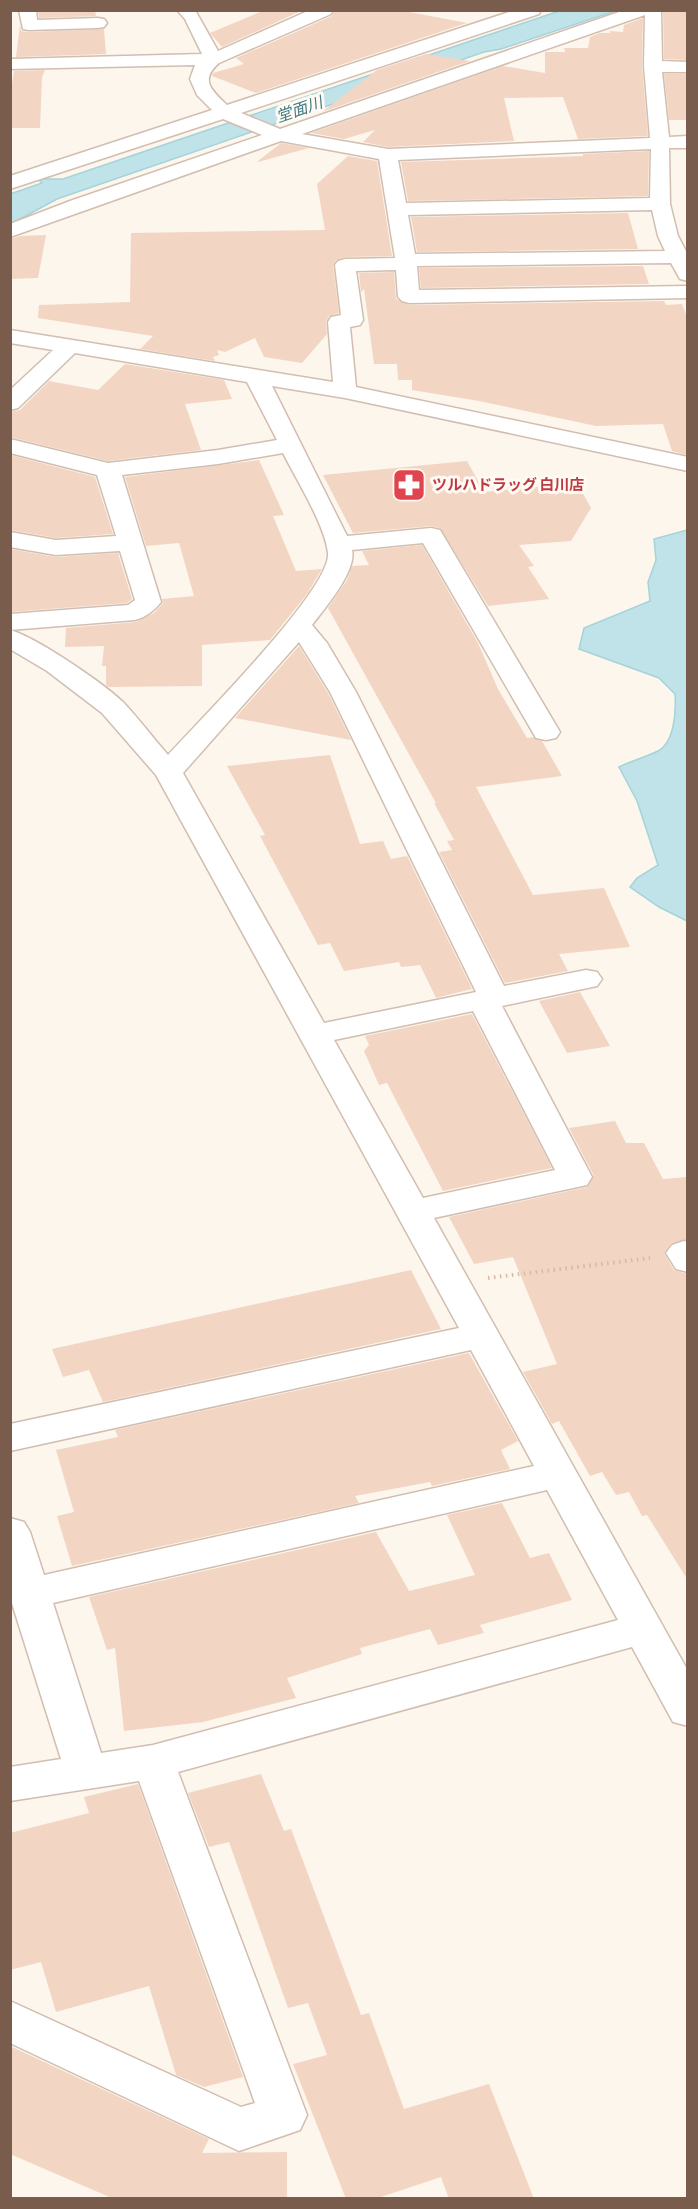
<svg xmlns="http://www.w3.org/2000/svg" width="698" height="2209" viewBox="0 0 698 2209" font-family="'Alegreya Sans','Noto Sans JP',sans-serif">
	<style>
		.water { fill: #bfe3e8; stroke: #a5d3da; stroke-width: 1.5 }
		.building { fill: #f3d5c3 }
		.lines { fill: none; stroke-linecap: round; stroke-linejoin: round }
		.minor-casing { stroke: #d1beb0; stroke-width: 3 }
		.path { stroke: #d9b8a5; stroke-width: 4; stroke-dasharray: 1.5 4.5; stroke-linecap: butt }
		.minor { fill: #fff; fill-rule: evenodd }
		.labels { text-anchor: middle; stroke-width: 6; stroke-linejoin: round; paint-order: stroke }
		.far-health-label { font-size: 15px; font-weight: bold; fill: #be3a42; stroke: #fffaf3; text-anchor: start }
		.far-water-label { font-size: 16px; font-style: italic; fill: #437c86; stroke: #fffaf3 }
	</style>
	<rect width="100%" height="100%" fill="#fdf6ec"/>
	<path class="water" d="M559 11H615L501 49 484 52 57 199 11 224 10 194 42 183 38 179H63Z
		M687 530H688L687 921 659 907 630 887 637 878 658 865 637 801 619 767C631 761 646 757 658 751 675 742 676 710 675 694L659 678 579 649 584 628 650 601 648 582 656 560 654 539Z"/>
	<path class="building" d="M38 10H95L96 16 39 18Z
		M265 10H303L222 47 210 33Z
		M335 10H399L467 23 256 93 212 76 213 73 244 64 236 58 332 16Z
		M663 10H687V60L664 59Z
		M643 18 642 66 648 136 578 139 563 97 504 98 514 141 388 147 363 142 375 130 344 139 311 133 503 66 545 73V52H565L564 48H588L590 37 600 33H610V31L623 32 624 25Z
		M20 25 21 31 29 32 104 29 106 54 16 57Z
		M426 54 470 61 322 112 377 70Z
		M45 70 42 77 40 128H10V98L14 71Z
		M664 74H687V120H669Z
		M281 143 309 148 258 162V161Z
		M649 151 648 196 408 201 401 162 583 156V154Z
		M348 156 377 161 392 256 345 257 336 260 333 265 339 313 329 316 326 322 327 334 302 363 264 357 255 338 225 352 217 350 219 355 213 357 215 361 140 349 153 336 38 318 39 305 130 302 131 233 325 230 317 184Z
		M628 213 638 249 417 252 411 217Z
		M46 235 38 278 10 279V239L20 236Z
		M643 266 649 284 421 288 419 268Z
		M394 272 396 299 409 305 664 301 666 305 682 304 687 317V455L672 451 663 424 596 426 479 401 412 390V380H398L397 364H374L364 289 361 292 359 273Z
		M125 364 224 380 232 399 185 404 201 450 108 461 10 437V412L20 410 49 381 98 390Z
		M10 455 95 477 113 534 56 538 10 530Z
		M259 460 284 515 273 516 296 571 322 569 307 594 270 640 202 645V686L108 687 106 685V666H102L104 646 65 647 66 628 136 622 154 613 163 603 162 599 194 596 179 543 146 546 125 477Z
		M467 461 484 492 577 483 591 508 571 541 519 545 534 566 528 567 549 599 488 606 440 528 431 526 353 533 323 475Z
		M422 545 478 643 498 689 527 738 533 737 542 741 562 776 476 787 533 895 604 888 630 947 559 954 568 971 505 983 439 852 452 850 447 841 454 840 434 803H436L328 608 347 580 352 566 369 565 362 551Z
		M10 549 56 557 118 553 132 599 127 603 10 612Z
		M299 646 328 693 351 740 235 718Z
		M330 755 360 844 383 841 391 859 407 856 472 989 436 998 420 965 401 967 399 962 344 971 330 943 318 945 260 836 265 835 227 766Z
		M580 992 610 1046 567 1053 539 1001Z
		M472 1014 552 1168 443 1191 387 1083 379 1085 364 1051 369 1045 365 1036Z
		M615 1121 626 1143H644L663 1179 687 1177V1240L671 1243 664 1253 674 1270 687 1274V1579L647 1515 642 1516 629 1492 616 1495 602 1472 590 1476 559 1421 552 1424 523 1372 557 1364 513 1257 474 1264 449 1217 587 1187 594 1176 569 1128Z
		M411 1270 441 1329 103 1402 89 1370 63 1377 52 1349Z
		M469 1353 518 1441 501 1450 510 1469 432 1486 430 1482 355 1496 359 1503 72 1566 57 1516 74 1512 56 1450 118 1437 115 1430Z
		M502 1503 530 1558 549 1553 572 1600 480 1625 484 1633 438 1645 430 1629 360 1648 362 1654 287 1678 296 1698 203 1722 124 1731 115 1648 107 1650 89 1597 376 1532 409 1591 475 1575 447 1515Z
		M261 1774 284 1831 291 1829 361 2015 369 2013 404 2109 489 2084 534 2199H449L441 2177 375 2199H346L293 2064 327 2055 308 2003 288 2008 229 1842 209 1847 188 1793Z
		M138 1784 243 2077 204 2087 176 2075 149 1986 56 2012 41 1962 10 1970V1833L89 1813 84 1797Z
		M10 2046 209 2139 202 2153 287 2152V2199H114L10 2154Z"/>
	<g class="lines">
		<g class="minor-casing">
			<path id="minor" d="M19 10H36L37 20 98 18 104 19 107 23 104 27 98 28 29 30 23 29Z
				M177 10H195L218 51 310 10H333L331 14 219 63C199 80 212 91 227 105L515 10H541L539 14 241 113 280 129 625 10H661L662 61 688 62V72H662L669 137 688 136V148H669L670 204 678 236 688 255V281L680 279 671 263 417 266 419 290 688 286V298L409 303 402 301 398 297 396 270 356 271 363 320 360 325 350 327 356 387 688 457V471L345 398 272 386 347 536 431 528 440 530 560 732 556 738 546 740 536 738 423 543 352 550C357 571 325 608 312 625L327 643 356 692 504 986 586 970 597 972 602 979 597 986 502 1006 592 1177 587 1185 434 1218 688 1671V1726L673 1722 632 1647 178 1772 307 2115 300 2130 239 2151 10 2043V2001L241 2107 255 2103 139 1781 10 1801V1767L61 1759 10 1597V1518L24 1522 30 1532 44 1575 534 1466 471 1350 10 1451V1424L459 1328 156 775 102 713 47 671 10 649V630C36 637 103 683 123 702 139 719 153 738 168 755 197 723 332 588 328 553 325 525 296 479 283 453L218 464 122 475 161 602C154 611 146 617 135 620L10 630V614L128 605 135 600 120 551 56 555 10 547V532L56 540 116 536 97 475 10 453V439L108 463 218 450 277 440 247 382 75 353 18 408 10 410V390L53 350 10 343V330L333 382 328 322 331 317 341 315 335 265 338 261 345 259 395 258 379 159 281 141 10 237V224L70 201 262 135 223 119 10 189V176L212 110 197 95 190 79 195 65 10 69V59L202 54 185 19ZM645 15 644 66 650 138 388 149 302 134ZM651 149 650 198 406 203 398 160ZM652 210 658 236 665 251 415 254 408 215ZM299 642 330 692 476 992 324 1023 183 773ZM473 1011 555 1170 423 1198 334 1040ZM547 1490 618 1620 153 1745 101 1753 53 1603Z
				M684 1241 688 1242V1272L676 1269 666 1253 672 1245Z"/>
		</g>
		<path class="path" d="M488 1278 650 1258"/>
		<use href="#minor" class="minor"/>
	</g>
	<defs>
		<g id="pharmacy-square" transform="scale(1.725)"><rect x="-9" y="-9" width="18" height="18" rx="4" fill="#e0444e" stroke="#fffaf3"/><path d="M-2-6h4v4h4v4h-4v4h-4v-4h-4v-4h4Z" fill="#fff"/></g>
	</defs>
	<g fill-rule="evenodd">
		<use href="#pharmacy-square" x="409" y="485"/>
	</g>
	<g class="labels">
		<g class="far-health-label">
			<text x="432" y="490">ツルハドラッグ 白川店</text>
		</g>
		<g class="far-water-label">
			<text transform="translate(299 109) rotate(-19)" y="6">堂面川</text>
		</g>
	</g>
	<rect width="698" height="2209" fill="none" stroke="#7a5c4d" stroke-width="24"/>
</svg>
